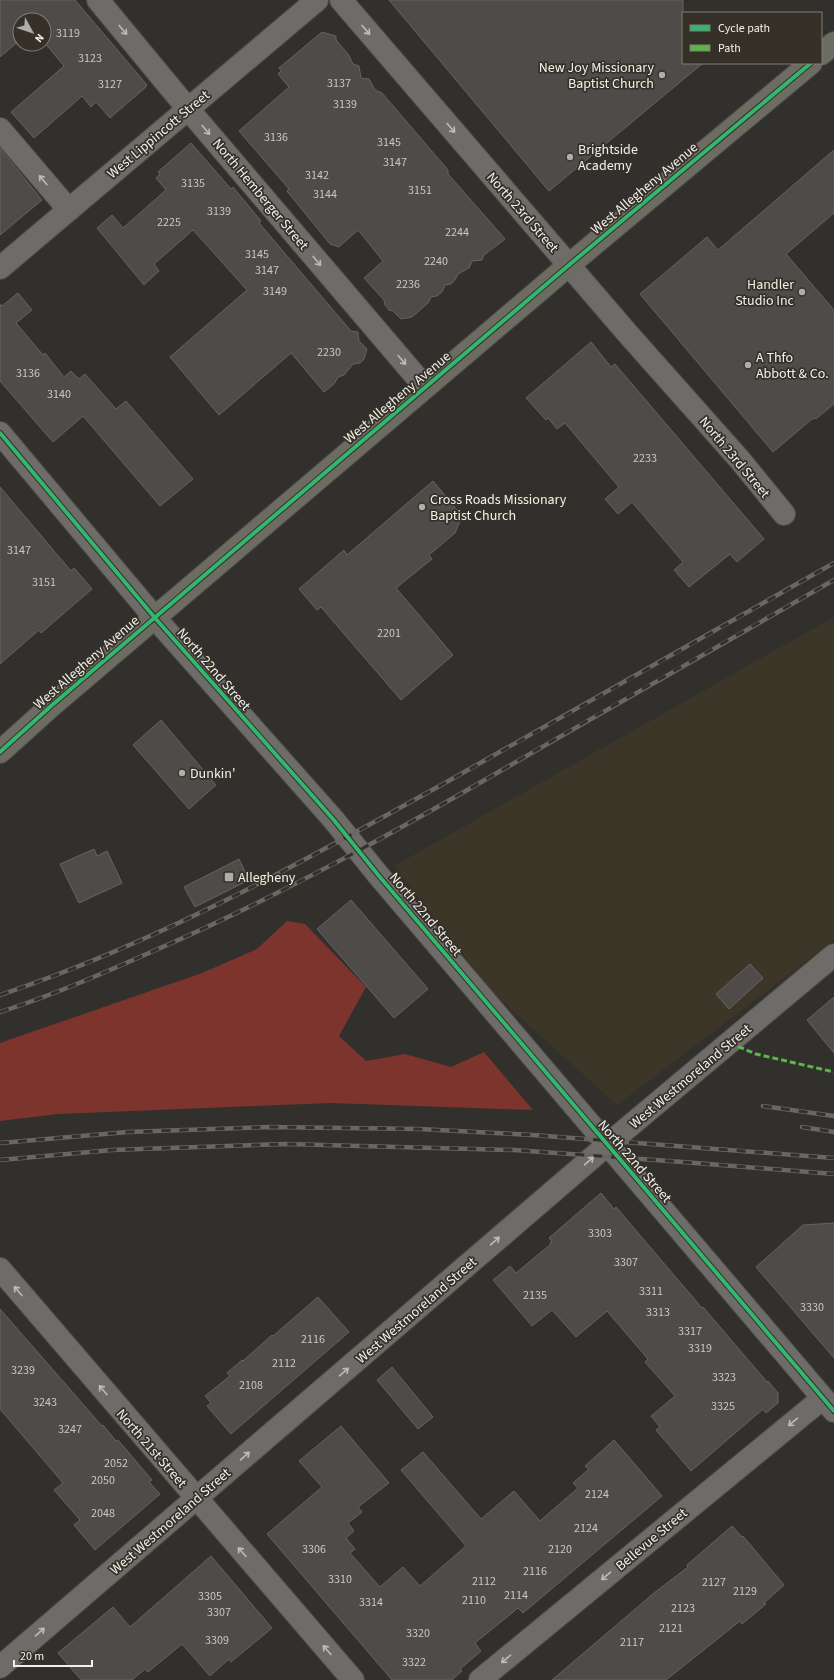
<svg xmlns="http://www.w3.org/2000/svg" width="834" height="1680" viewBox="0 0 834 1680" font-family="'Source Sans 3',sans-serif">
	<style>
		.built { fill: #3c3629 }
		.green { fill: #7d342c }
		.building { fill: #4e4b48; stroke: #666360 }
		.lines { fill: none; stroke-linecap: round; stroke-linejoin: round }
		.minor-casing { stroke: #4d4c48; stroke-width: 24 }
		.major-casing { stroke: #4d4c48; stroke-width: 24 }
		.minor { stroke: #6e6c69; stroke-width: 22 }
		.major { stroke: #6d6c62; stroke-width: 22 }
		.rail-casing { stroke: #696763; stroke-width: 4.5 }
		.rail { stroke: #353129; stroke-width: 3; stroke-dasharray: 9; stroke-linecap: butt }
		.quiet { stroke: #58b947; stroke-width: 3; stroke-dasharray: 6 3; stroke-linecap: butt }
		.cycleway-casing { stroke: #353129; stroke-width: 6 }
		.cycleway { stroke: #33b770; stroke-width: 4 }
		.oneway { stroke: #bebbb7 }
		.poi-dot { fill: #afada8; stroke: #353129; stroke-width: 1.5 }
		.labels { text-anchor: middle; stroke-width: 3.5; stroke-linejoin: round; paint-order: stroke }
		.number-label { font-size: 12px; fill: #cac7c2 }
		.poi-label { font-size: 14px; fill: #f3f0eb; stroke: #353129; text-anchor: start }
		.street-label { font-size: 14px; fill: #f3f0eb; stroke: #353129 }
	</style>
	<rect width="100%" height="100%" fill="#32302c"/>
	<path class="built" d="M834 617V940L617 1105 492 992 394 866Z"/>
	<path class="green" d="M287 921 305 924 366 987 339 1036 366 1061 405 1054 451 1067 484 1052 533 1110 331 1103 58 1114 0 1121V1043L202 973 257 949Z"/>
	<path class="building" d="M0 0H75L147 85 145 86 146 87 110 118 96 102 91 107 82 96 34 138 11 112 64 66 44 42V19L20 20V40L0 57Z
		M389 0H683V63H703L549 191Z
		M322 32 336 36V40L348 54 353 64 359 66 361 78 369 79 375 90 382 93 448 170V174L505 239 484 255 482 260 472 261 469 268 458 274 455 280 451 284 445 285 442 292 437 296 431 297 428 303 412 317 401 319 393 311 389 310 385 305 384 300 364 278 383 261 358 230 339 247 330 244 287 191 289 189 239 131 289 87 278 74 281 71 279 68Z
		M191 143 231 189 233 187 261 221 259 223 351 331 358 332 359 341 367 349 364 359 360 363 353 364 344 375 338 377 334 384 324 392 291 353 219 415 170 357 247 290 193 230 154 264 159 271 144 285 97 228 112 215 123 228 166 190 156 178 160 174 158 172Z
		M0 148 42 200 0 235Z
		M834 150V213L786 254 834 310V404L817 418 812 419 773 452 640 294 707 237 718 250Z
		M18 293 32 310 16 323 43 355 45 353 64 377 71 371 79 379 85 374 116 409 126 401 193 479 160 506 83 416 53 442 0 381V304L2 306Z
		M591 342 611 367 615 364 764 539 737 562 730 554 689 587 674 570 683 562 632 502 618 514 605 499 619 487 565 423 557 429 548 418 546 420 526 398Z
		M433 481 462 516 455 533 429 555 432 559 396 588 453 655 401 700 321 607 317 610 299 589 344 550 347 555Z
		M0 487 71 571 74 568 92 589 41 633 39 630 0 664Z
		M161 720 216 785 189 809 133 745Z
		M94 849 97 856 107 851 122 883 79 903 60 864Z
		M239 859 249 880 195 907 184 887Z
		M351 900 428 989 394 1018 317 929Z
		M750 964 763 978 729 1009 716 994Z
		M834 997V1053L807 1020Z
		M601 1193 614 1209 616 1207 702 1308 703 1307 767 1382 768 1381 778 1393V1403L766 1413 763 1409 691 1471 656 1430 660 1427 651 1416 675 1396 645 1362 648 1359 607 1311 576 1337 552 1310 532 1326 493 1280 510 1266 516 1273 551 1244 550 1243 552 1241 549 1238Z
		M834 1223V1358L756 1267 803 1225Z
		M318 1297 349 1332 231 1434 207 1406 211 1403 205 1396 230 1376 227 1373 242 1360 243 1361 272 1335 273 1336Z
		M0 1309 102 1426 103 1425 116 1441 118 1440 152 1480 149 1482 160 1494 95 1550 74 1525 80 1520 54 1490 63 1483 0 1409Z
		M392 1367 433 1417 418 1429 377 1380Z
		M341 1426 389 1483 358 1507 362 1512 348 1523 354 1531 346 1538 355 1549 350 1553 380 1587 403 1567 420 1586 466 1546 401 1470 423 1452 481 1519 514 1491 540 1521 578 1488 573 1483 589 1469 585 1466 614 1440 662 1496 523 1613 518 1608 475 1643 481 1651 460 1669 462 1671 452 1680H392L267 1534 322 1487 299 1461Z
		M732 1526 742 1537 743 1536 784 1585 764 1603 766 1604 742 1624 740 1621 666 1680H552L654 1593 688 1567 687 1565Z
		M211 1556 272 1628 231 1662 229 1659 210 1676 182 1644 148 1672 145 1669 132 1680H81L58 1653 113 1607 130 1627Z"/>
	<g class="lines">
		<g class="minor-casing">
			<path id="minor" d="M98 0 188 109 425 387
				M341 0 628 334 740 460 784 514
				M0 129 69 210
				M0 268 317 0
				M0 433 155 618 333 819 379 876 834 1411
				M0 1269 353 1680
				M0 1667 607 1145 834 955
				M480 1680 823 1398"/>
		</g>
		<g class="major-casing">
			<path id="major" d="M821 54 834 43
				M0 752 51 706 569 265 811 63"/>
		</g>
		<use href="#minor" class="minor"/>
		<use href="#major" class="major"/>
		<g class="rail-casing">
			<path id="rail" d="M0 995C157 943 299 864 443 784 574 711 704 637 834 563
				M0 1012C54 995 106 972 158 949 277 897 390 835 502 770 612 706 723 643 834 580
				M763 1106 834 1116
				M802 1127 834 1132
				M0 1143 128 1132 270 1127 419 1129 533 1135 834 1158
				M0 1160 112 1150 286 1144 514 1150 683 1162 834 1174"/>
		</g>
		<use href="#rail" class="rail"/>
		<path class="quiet" d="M730 1043 756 1054 834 1072"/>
		<g class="cycleway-casing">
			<path id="cycleway" d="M0 433 155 618 333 819 379 876 834 1411
				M0 752 51 706 569 265 811 63"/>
		</g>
		<use href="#cycleway" class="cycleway"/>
	</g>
	<defs><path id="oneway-shaft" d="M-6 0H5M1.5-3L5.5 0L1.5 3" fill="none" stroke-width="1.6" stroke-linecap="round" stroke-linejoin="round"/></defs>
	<g class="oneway">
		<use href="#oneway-shaft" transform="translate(123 30) rotate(50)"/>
		<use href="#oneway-shaft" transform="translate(366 30) rotate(49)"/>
		<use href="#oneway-shaft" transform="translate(451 128) rotate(49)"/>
		<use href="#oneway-shaft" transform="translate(206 130) rotate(50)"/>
		<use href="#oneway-shaft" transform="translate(43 180) rotate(-130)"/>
		<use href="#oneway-shaft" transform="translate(317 261) rotate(50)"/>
		<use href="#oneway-shaft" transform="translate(402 360) rotate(49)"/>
		<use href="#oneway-shaft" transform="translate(589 1161) rotate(-41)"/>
		<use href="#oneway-shaft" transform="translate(495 1241) rotate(-41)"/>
		<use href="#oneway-shaft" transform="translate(18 1291) rotate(-131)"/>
		<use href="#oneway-shaft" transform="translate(344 1372) rotate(-41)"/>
		<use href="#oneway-shaft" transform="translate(103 1390) rotate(-131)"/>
		<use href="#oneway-shaft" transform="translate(793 1422) rotate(140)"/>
		<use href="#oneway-shaft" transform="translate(245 1456) rotate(-41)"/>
		<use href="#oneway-shaft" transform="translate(242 1552) rotate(-131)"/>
		<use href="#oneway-shaft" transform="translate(606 1576) rotate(140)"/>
		<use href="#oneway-shaft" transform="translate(40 1632) rotate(-41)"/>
		<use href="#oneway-shaft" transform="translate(327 1650) rotate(-131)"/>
		<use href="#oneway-shaft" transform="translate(506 1659) rotate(140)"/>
	</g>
	<g class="poi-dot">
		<circle cx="662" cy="75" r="4"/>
		<circle cx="570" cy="157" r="4"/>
		<circle cx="802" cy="292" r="4"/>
		<circle cx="748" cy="365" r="4"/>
		<circle cx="422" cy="507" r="4"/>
		<circle cx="182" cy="773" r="4"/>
		<rect x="224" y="872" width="10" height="10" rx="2"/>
	</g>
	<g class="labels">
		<g class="number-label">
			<text x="68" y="37">3119</text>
			<text x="90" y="62">3123</text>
			<text x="339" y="87">3137</text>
			<text x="110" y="88">3127</text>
			<text x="345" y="108">3139</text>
			<text x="276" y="141">3136</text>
			<text x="389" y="146">3145</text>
			<text x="395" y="166">3147</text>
			<text x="317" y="179">3142</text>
			<text x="193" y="187">3135</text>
			<text x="420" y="194">3151</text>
			<text x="325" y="198">3144</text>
			<text x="219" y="215">3139</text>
			<text x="169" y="226">2225</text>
			<text x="457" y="236">2244</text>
			<text x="257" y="258">3145</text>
			<text x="436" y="265">2240</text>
			<text x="267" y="274">3147</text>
			<text x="408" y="288">2236</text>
			<text x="275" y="295">3149</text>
			<text x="329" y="356">2230</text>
			<text x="28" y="377">3136</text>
			<text x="59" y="398">3140</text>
			<text x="645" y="462">2233</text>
			<text x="19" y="554">3147</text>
			<text x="44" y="586">3151</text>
			<text x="389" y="637">2201</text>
			<text x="600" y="1237">3303</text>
			<text x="626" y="1266">3307</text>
			<text x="651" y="1295">3311</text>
			<text x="535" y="1299">2135</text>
			<text x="812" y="1311">3330</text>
			<text x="658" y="1316">3313</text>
			<text x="690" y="1335">3317</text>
			<text x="313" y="1343">2116</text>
			<text x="700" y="1352">3319</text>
			<text x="284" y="1367">2112</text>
			<text x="23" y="1374">3239</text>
			<text x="724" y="1381">3323</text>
			<text x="251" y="1389">2108</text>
			<text x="45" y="1406">3243</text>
			<text x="723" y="1410">3325</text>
			<text x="70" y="1433">3247</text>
			<text x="116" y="1467">2052</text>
			<text x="103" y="1484">2050</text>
			<text x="597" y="1498">2124</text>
			<text x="103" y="1517">2048</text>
			<text x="586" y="1532">2124</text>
			<text x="314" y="1553">3306</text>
			<text x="560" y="1553">2120</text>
			<text x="535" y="1575">2116</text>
			<text x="340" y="1583">3310</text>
			<text x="484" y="1585">2112</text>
			<text x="714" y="1586">2127</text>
			<text x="745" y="1595">2129</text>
			<text x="516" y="1599">2114</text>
			<text x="210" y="1600">3305</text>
			<text x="474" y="1604">2110</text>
			<text x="371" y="1606">3314</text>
			<text x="683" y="1612">2123</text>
			<text x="219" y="1616">3307</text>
			<text x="671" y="1632">2121</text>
			<text x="418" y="1637">3320</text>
			<text x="217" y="1644">3309</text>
			<text x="632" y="1646">2117</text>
			<text x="414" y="1666">3322</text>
		</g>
		<g class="poi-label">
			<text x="654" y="72" text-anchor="end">New Joy Missionary<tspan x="654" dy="16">Baptist Church</tspan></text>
			<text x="578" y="154">Brightside<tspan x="578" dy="16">Academy</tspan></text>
			<text x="794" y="289" text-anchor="end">Handler<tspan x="794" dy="16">Studio Inc</tspan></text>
			<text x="756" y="362">A Thfo<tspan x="756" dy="16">Abbott &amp; Co.</tspan></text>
			<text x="430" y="504">Cross Roads Missionary<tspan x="430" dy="16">Baptist Church</tspan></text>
			<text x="190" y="778">Dunkin'</text>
			<text x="238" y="882">Allegheny</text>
		</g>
		<g class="street-label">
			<text transform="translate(158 134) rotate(-40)" y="5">West Lippincott Street</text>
			<text transform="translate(644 188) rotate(-40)" y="5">West Allegheny Avenue</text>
			<text transform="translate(261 194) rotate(50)" y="5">North Hemberger Street</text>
			<text transform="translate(523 212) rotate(49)" y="5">North 23rd Street</text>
			<text transform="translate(397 397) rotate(-40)" y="5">West Allegheny Avenue</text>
			<text transform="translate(735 457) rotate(50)" y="5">North 23rd Street</text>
			<text transform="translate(86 662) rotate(-41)" y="5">West Allegheny Avenue</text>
			<text transform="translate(214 669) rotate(49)" y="5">North 22nd Street</text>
			<text transform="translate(426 914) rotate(50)" y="5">North 22nd Street</text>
			<text transform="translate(690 1076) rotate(-40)" y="5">West Westmoreland Street</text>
			<text transform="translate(635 1161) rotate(49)" y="5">North 22nd Street</text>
			<text transform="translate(416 1310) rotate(-41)" y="5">West Westmoreland Street</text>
			<text transform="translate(152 1448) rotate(49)" y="5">North 21st Street</text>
			<text transform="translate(170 1521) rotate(-41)" y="5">West Westmoreland Street</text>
			<text transform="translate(651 1539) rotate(-40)" y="5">Bellevue Street</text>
		</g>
	</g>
	<rect x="682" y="12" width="140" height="52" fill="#353129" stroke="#817d77"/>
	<rect x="690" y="25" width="20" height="6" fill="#33b770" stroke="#817d77"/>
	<text x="718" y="32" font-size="12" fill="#f3f0eb">Cycle path</text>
	<rect x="690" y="45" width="20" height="6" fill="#58b947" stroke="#817d77"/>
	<text x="718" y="52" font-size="12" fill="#f3f0eb">Path</text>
	<g transform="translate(32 32) rotate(130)"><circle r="19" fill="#353129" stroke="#817d77"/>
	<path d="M0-3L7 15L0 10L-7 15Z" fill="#afada8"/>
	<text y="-6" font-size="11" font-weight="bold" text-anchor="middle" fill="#f3f0eb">N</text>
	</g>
	<path d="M14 1660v6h78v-6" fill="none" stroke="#f3f0eb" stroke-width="2"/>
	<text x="20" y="1660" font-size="12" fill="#f3f0eb" stroke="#353129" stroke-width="3" paint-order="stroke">20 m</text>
</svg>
